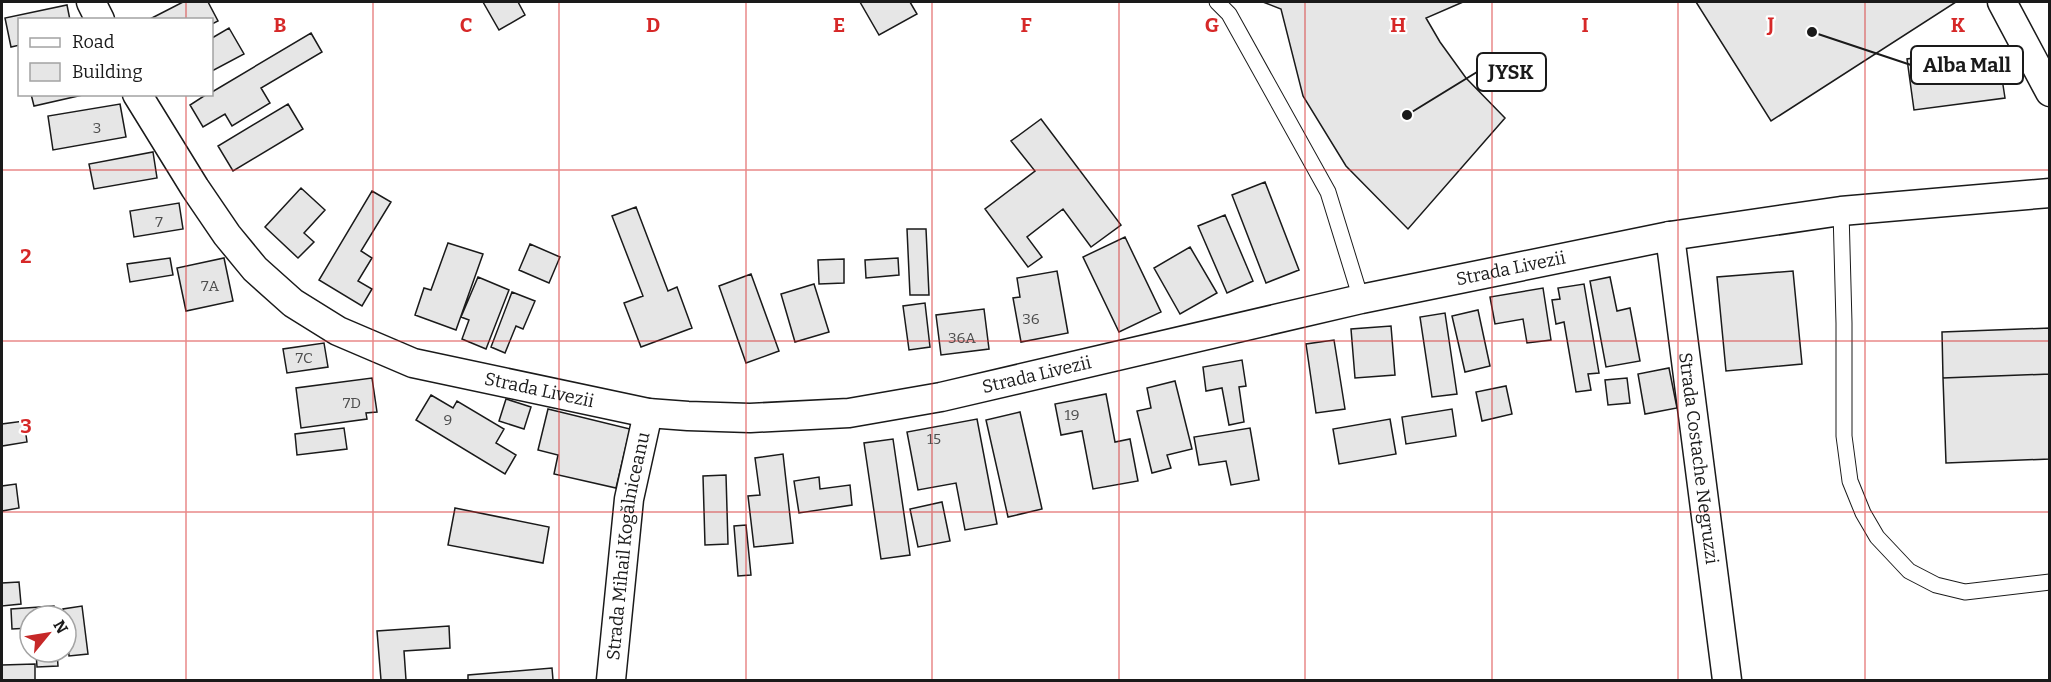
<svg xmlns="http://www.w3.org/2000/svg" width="2051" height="682" viewBox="0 0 2051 682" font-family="Bitter,serif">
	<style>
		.building { fill: #e6e6e6; stroke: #1a1a1a; stroke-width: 1.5 }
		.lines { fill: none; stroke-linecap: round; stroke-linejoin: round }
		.lane-casing { stroke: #1a1a1a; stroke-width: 17 }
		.street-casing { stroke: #1a1a1a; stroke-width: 31 }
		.lane { stroke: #fff; stroke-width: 15 }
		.street { stroke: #fff; stroke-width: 28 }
		.grid { fill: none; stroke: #d62828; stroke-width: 1.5; stroke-opacity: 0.55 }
		.labels { text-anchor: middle; stroke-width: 4.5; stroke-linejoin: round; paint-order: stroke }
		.number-label { font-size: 15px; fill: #4d4d4d }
		.street-label { font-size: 18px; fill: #1a1a1a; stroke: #fff }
		.grid-label { font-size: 20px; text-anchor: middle; font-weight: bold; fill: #d62828; stroke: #fff; stroke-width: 4.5; stroke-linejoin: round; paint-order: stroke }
		.leader { fill: none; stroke: #1a1a1a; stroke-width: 2 }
		.callout-dot { fill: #1a1a1a; stroke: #fff; stroke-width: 2 }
		.callout { fill: #fff; stroke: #1a1a1a; stroke-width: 2 }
		.callout-label { font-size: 20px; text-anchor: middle; font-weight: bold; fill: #1a1a1a }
	</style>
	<rect width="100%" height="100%" fill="#fff"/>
	<path class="building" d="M183 2H208L218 21 212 24V20H148Z
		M483 2H518L525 15 499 30Z
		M860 2H910L917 14 879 35Z
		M1263 2H1463L1426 18 1440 42 1466 78 1505 118 1408 229 1346 166 1303 96 1281 9Z
		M1696 2H1956L1771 121Z
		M67 5 70 20H20V45L11 47 5 18Z
		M229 28 244 54 212 71V38Z
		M311 33 322 52 261 88 270 103 232 126 225 114 203 127 190 105 207 94H212V92Z
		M1997 46 2005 98 1914 110 1907 59Z
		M31 94H87L34 106Z
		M120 104 126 137 53 150 48 116Z
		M288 104 303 129 233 171 218 146Z
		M1041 119 1121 225 1091 247 1063 209 1027 237 1042 257 1028 267 985 209 1035 171 1011 141Z
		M153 152 157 178 94 189 89 164Z
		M1265 182 1299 270 1266 283 1232 195Z
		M301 188 325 210 304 233 314 242 298 258 265 227Z
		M372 191 391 202 361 251 372 258 358 281 372 289 362 306 319 280Z
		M179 203 183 229 134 237 130 211Z
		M636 207 668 291 677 287 692 328 641 347 624 303 643 296 612 216Z
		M1225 215 1253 281 1227 293 1198 226Z
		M907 229H926L929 295H910Z
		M1125 237 1161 312 1119 332 1083 257Z
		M448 243 483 254 456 330 415 315 424 288 431 290Z
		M530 244 560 257 549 283 519 270Z
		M1190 247 1217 293 1180 314 1154 268Z
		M170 258 173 275 130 282 127 264Z
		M224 258 233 301 186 311 177 268Z
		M898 258 899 275 866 278 865 260Z
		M844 259V283L819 284 818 260Z
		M1057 271 1068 333 1021 342 1013 298 1020 297 1017 278Z
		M1793 271 1802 364 1726 371 1717 277Z
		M751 274 779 351 746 363 719 286Z
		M478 277 509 290 486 349 462 339 469 320 461 317Z
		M1610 277 1617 311 1630 308 1640 361 1606 367 1590 281Z
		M814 284 829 332 795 342 781 294Z
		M1584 284 1599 373 1588 374 1591 390 1576 392 1564 322 1556 324 1552 300 1560 299 1558 288Z
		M1543 288 1551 340 1527 343 1523 319 1495 324 1490 297Z
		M512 292 535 301 523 329 516 326 505 353 491 347Z
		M925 303 930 347 909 350 903 306Z
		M984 309 989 349 941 355 936 315Z
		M1478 310 1490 366 1465 372 1452 316Z
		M1445 313 1457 394 1432 397 1420 317Z
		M1391 326 1395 375 1355 378 1351 329Z
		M2050 328V374L1943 378 1942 332Z
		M1334 340 1345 409 1316 413 1306 344Z
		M324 343 328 367 287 373 283 349Z
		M1242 360 1246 386 1239 387 1244 422 1229 425 1222 388 1206 391 1203 367Z
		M1669 368 1677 408 1645 414 1638 374Z
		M2050 374V459L1946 463 1943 378Z
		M372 378 377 412 366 413 367 419 301 428 296 388Z
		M1627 378 1630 403 1608 405 1605 380Z
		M1175 381 1192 449 1167 455 1171 468 1152 473 1137 411 1151 408 1147 388Z
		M1506 386 1512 414 1482 421 1476 392Z
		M1106 394 1115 442 1130 439 1138 481 1093 489 1082 431 1061 435 1055 404Z
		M431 395 453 408 457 401 504 429 496 443 516 455 505 474 416 420Z
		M506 399 531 407 524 429 499 421Z
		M548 409 630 429 616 488 554 474 558 455 538 450Z
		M1452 409 1456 436 1406 444 1402 417Z
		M1020 412 1042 509 1008 517 986 420Z
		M977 419 997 524 965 530 956 483 918 490 907 432Z
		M1390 419 1396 454 1339 464 1333 429Z
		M24 421 27 442 2 446V424Z
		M344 428 347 449 297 455 295 434Z
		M1250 428 1259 480 1231 485 1226 461 1199 465 1194 437Z
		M893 439 910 555 881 559 864 443Z
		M783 454 793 543 754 547 748 496 760 495 755 458Z
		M726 475 728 544 705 545 703 476Z
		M819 477 820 489 850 485 852 505 799 513 794 481Z
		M16 484 19 508 2 511V486Z
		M942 502 950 541 918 547 910 509Z
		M455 508 549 527 543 563 448 545Z
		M746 525 751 575 738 576 734 526Z
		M19 582 21 604 2 606V583Z
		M54 606 55 616H30V628L12 629 11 609Z
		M82 606 88 654 69 656 66 616H64L63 609Z
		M449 626 450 648 404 651 406 680H381L377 631Z
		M36 652H57L58 666 37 667Z
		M35 664V680H2V665Z
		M552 668 553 680H468V675Z"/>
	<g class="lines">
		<g class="lane-casing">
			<path id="lane" d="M1217 2 1229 14 1328 192 1361 299
				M1841 211 1844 323V436L1850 481 1863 513 1877 537 1909 571 1936 585 1965 592 2050 582"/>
		</g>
		<g class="street-casing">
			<g id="street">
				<path d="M91 2 100 20"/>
				<path d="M2002 2 2050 92"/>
				<path id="s1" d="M137 94 195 188 227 235 255 269 293 303 338 331 413 363 648 413 688 416 750 418 849 413 941 397 1361 299 1670 236 1841 211 2050 193"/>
				<path id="s2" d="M1670 236 1727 680"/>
				<path id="s3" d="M611 680 629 499 648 413"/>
			</g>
		</g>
		<use href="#lane" class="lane"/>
		<use href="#street" class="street"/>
	</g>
	<path class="grid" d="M186 2V20M373 2V680M559 2V680M746 2V680M932 2V680M1119 2V680M1305 2V680M1492 2V680M1678 2V680M1865 2V680M186 94V680M2 170H2050M2 341H2050M2 512H2050"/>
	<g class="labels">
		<g class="number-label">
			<text x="97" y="133">3</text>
			<text x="159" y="227">7</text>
			<text x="210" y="291">7A</text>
			<text x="1031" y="324">36</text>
			<text x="962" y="343">36A</text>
			<text x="304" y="363">7C</text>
			<text x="352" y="408">7D</text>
			<text x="1072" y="420">19</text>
			<text x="448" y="425">9</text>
			<text x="934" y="444">15</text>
		</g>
		<g class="street-label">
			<text dy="6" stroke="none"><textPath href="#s1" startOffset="1516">Strada Livezii</textPath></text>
			<text dy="6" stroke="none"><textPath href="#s1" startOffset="1030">Strada Livezii</textPath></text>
			<text dy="6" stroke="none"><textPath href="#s1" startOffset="526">Strada Livezii</textPath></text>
			<text dy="6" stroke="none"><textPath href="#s2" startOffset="224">Strada Costache Negruzzi</textPath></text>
			<text dy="6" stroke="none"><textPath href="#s3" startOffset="135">Strada Mihail Kogălniceanu</textPath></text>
		</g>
	</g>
	<g class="grid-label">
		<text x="280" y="32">B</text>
		<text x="466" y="32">C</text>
		<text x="653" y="32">D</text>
		<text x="839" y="32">E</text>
		<text x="1026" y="32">F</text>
		<text x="1212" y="32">G</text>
		<text x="1398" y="32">H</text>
		<text x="1585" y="32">I</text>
		<text x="1771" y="32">J</text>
		<text x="1958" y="32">K</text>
		<text x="26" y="263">2</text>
		<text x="26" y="433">3</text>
	</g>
	<path class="leader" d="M1812 32L1911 65M1407 115L1477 72"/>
	<g class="callout-dot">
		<circle cx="1812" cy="32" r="6"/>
		<circle cx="1407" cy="115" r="6"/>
	</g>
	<g class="callout">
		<rect x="1911" y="46" width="112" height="38" rx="6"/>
		<rect x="1477" y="53" width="69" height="38" rx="6"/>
	</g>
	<g class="callout-label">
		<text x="1967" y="72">Alba Mall</text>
		<text x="1511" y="79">JYSK</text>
	</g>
	<rect width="2051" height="682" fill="none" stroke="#1a1a1a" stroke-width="6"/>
	<rect x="18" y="18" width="195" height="78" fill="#ffffff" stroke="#a3a3a3" stroke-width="1.5"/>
	<rect x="30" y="38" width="30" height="9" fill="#ffffff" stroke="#a3a3a3" stroke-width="1.5"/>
	<text x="72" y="48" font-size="18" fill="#1a1a1a">Road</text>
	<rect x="30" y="63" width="30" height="18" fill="#e6e6e6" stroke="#a3a3a3" stroke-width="1.5"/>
	<text x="72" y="78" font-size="18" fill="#1a1a1a">Building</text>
	<g transform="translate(48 634) rotate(60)"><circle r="28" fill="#ffffff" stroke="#a3a3a3" stroke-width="1.5"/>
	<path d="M0-4.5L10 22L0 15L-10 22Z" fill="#c62828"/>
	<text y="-9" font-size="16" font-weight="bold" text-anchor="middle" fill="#1a1a1a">N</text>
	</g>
</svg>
